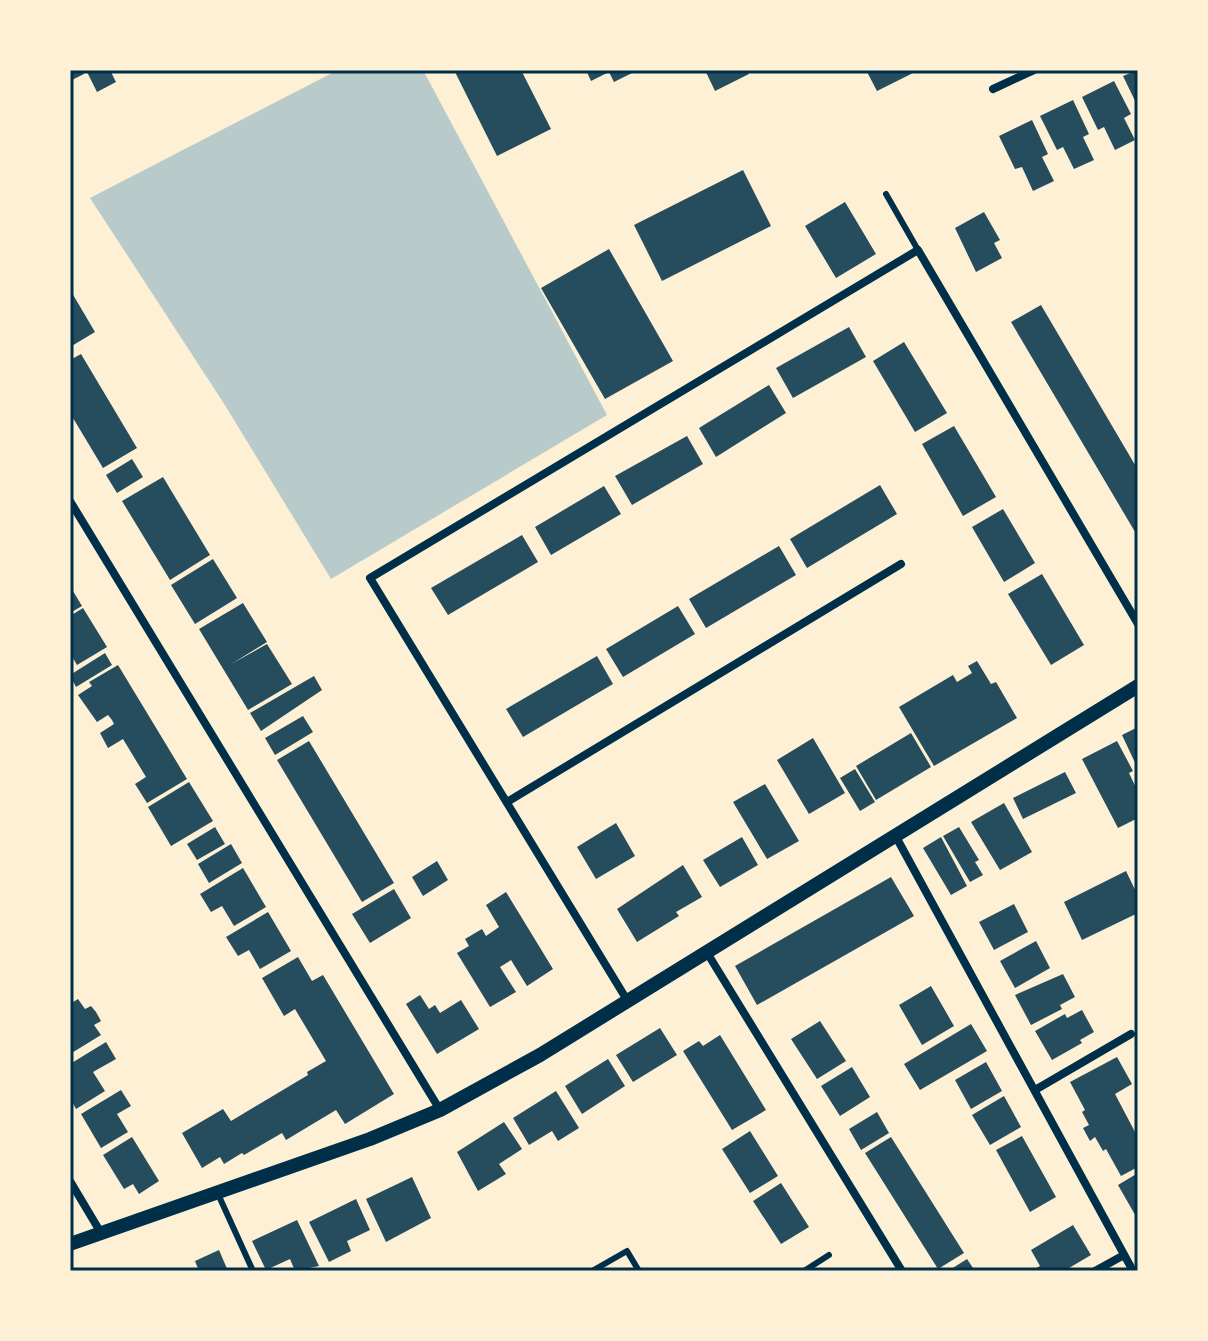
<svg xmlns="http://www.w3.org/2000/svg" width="1208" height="1341" viewBox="0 0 1208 1341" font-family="'Work Sans',sans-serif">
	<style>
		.green { fill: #b9caca }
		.building { fill: #264d5e }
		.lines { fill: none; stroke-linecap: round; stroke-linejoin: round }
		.service { stroke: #003049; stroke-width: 6 }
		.minor { stroke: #003049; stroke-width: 8 }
		.tertiary { stroke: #003049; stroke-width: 14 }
		.neatline { fill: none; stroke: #003049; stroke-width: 3 }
	</style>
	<rect width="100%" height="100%" fill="#fdf0d5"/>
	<path class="green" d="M338 70H423L607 415 331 579 223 402 90 198Z"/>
	<path class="building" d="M70 70H82L84 74 70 81Z
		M86 70H110L116 82 97 92Z
		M454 70H521L551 129 497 156Z
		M586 70H638L614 82 609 72 591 81Z
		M705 70H746L749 74 715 91Z
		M866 70H919L877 91Z
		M1138 70V107L1123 76Z
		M1114 81 1131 114 1124 118 1135 140 1115 150 1104 127 1098 130 1082 97Z
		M1073 100 1089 134 1083 137 1094 160 1074 169 1063 147 1057 150 1040 116Z
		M1032 120 1048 154 1042 157 1054 181 1033 191 1022 167 1015 169 999 136Z
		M743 170 771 226 662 281 634 225Z
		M845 202 876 254 836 278 805 226Z
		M984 212 1000 240 994 243 1002 258 976 272 955 228Z
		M609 249 673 361 605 399 541 288Z
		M72 293 95 332 70 347V295Z
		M1041 305 1138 470V537L1011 322Z
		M849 327 866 357 793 398 776 368Z
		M904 342 947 413 915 432 873 361Z
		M81 354 137 448 103 468 70 413V360Z
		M769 385 786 413 716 457 699 428Z
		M954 426 996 497 963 516 922 444Z
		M687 436 703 464 632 505 615 476Z
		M132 459 143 477 117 493 106 475Z
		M163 477 210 555 170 580 122 501Z
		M880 485 897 514 807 568 790 539Z
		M604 486 621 514 551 555 535 527Z
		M1003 509 1035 563 1004 582 972 527Z
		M522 535 538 562 448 615 431 588Z
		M779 546 796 575 706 628 689 599Z
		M213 559 237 598 195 624 171 585Z
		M1042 574 1084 645 1051 665 1008 594Z
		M70 586 82 606 70 613Z
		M243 603 267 642 233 663 267 644 292 684 248 710 199 629Z
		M678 606 695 634 623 677 606 649Z
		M83 608 107 647 77 665 70 653V616Z
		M105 653 112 665 76 687 70 675Z
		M597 656 613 684 523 737 506 709Z
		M977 661 991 684 996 682 1017 718 934 766 899 707 953 675 957 682 972 673 968 666Z
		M118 665 187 779 147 803 135 784 146 777 123 739 108 748 100 733 114 724 112 720 108 715 97 722 78 695 92 686 89 682Z
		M314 676 322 690 261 731 250 713Z
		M303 716 313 732 275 755 265 738Z
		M1138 727V769L1122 735Z
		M911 733 931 767 876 800 856 766Z
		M813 738 845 793 809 814 777 760Z
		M309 741 394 883 362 902 277 760Z
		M1117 741 1133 771 1129 773 1138 792V818L1118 828 1082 759Z
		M855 769 875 802 860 811 840 778Z
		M1065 772 1076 793 1023 819 1013 798Z
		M189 782 213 821 171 846 148 807Z
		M765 784 799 841 767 859 733 802Z
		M1004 803 1032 852 1000 870 971 822Z
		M616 823 635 856 596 879 577 847Z
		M215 827 225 844 197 860 187 844Z
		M959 827 979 860 975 862 983 875 970 882 943 836Z
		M742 837 758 865 720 887 703 860Z
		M941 837 967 886 951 895 923 848Z
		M231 844 242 863 209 883 198 864Z
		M437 861 448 880 423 896 412 877Z
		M683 865 702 897 676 912 679 916 637 942 617 909Z
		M243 868 266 907 234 926 222 906 211 912 200 894Z
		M1126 871 1138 896V913L1082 940 1064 902Z
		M891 877 914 916 757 1005 735 966Z
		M394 889 411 918 370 943 352 914Z
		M506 892 553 969 527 986 511 960 500 967 516 992 490 1007 457 953 469 946 465 939 482 929 486 936 499 927 486 905Z
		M1014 904 1028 932 994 950 979 922Z
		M268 912 291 951 260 969 249 950 238 956 226 937Z
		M1036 941 1050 968 1015 988 1000 961Z
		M298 957 312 981 323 975 394 1094 345 1124 336 1110 286 1140 282 1133 244 1155 242 1153 224 1164 220 1157 202 1168 182 1133 223 1109 231 1121 308 1075 307 1072 326 1061 295 1009 284 1016 262 978Z
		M1063 974 1075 997 1060 1005 1062 1009 1031 1025 1015 995Z
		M931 986 954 1026 922 1045 899 1005Z
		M420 995 429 1009 435 1005 440 1013 461 1000 479 1029 437 1054 406 1004Z
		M78 999 85 1009 91 1006 96 1012 101 1021 94 1025 101 1035 70 1054V1004Z
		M1082 1010 1094 1032 1080 1040 1082 1043 1052 1060 1035 1031 1065 1014 1067 1018Z
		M820 1021 846 1061 817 1079 791 1039Z
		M971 1024 987 1051 920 1090 904 1064Z
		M660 1028 677 1055 633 1082 616 1055Z
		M720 1035 766 1110 732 1130 683 1051 699 1041 703 1046Z
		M106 1042 116 1059 93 1072 105 1091 76 1109 70 1098V1064Z
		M1117 1057 1132 1084 1115 1094 1135 1132 1138 1130V1167L1121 1176 1106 1149 1103 1151 1095 1137 1090 1141 1083 1128 1089 1125 1082 1112 1085 1110 1070 1082Z
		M608 1059 625 1086 582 1114 565 1086Z
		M986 1062 1002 1091 971 1109 955 1080Z
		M852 1067 870 1097 840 1116 821 1086Z
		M121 1090 131 1106 117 1114 128 1132 101 1148 81 1114Z
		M556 1091 579 1128 558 1141 552 1131 529 1145 513 1118Z
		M1004 1096 1021 1127 990 1145 972 1115Z
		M877 1112 889 1133 861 1150 849 1129Z
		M504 1122 522 1149 499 1164 506 1174 478 1191 457 1152Z
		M750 1131 778 1176 750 1193 722 1149Z
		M1022 1136 1056 1197 1030 1212 996 1150Z
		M132 1137 159 1181 139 1194 133 1184 124 1189 103 1155Z
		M891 1137 964 1253 938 1269 865 1153Z
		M1138 1173V1220L1118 1185Z
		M412 1177 431 1218 386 1242 366 1199Z
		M781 1183 809 1227 781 1244 753 1201Z
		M356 1199 370 1230 347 1241 351 1251 329 1262 309 1222Z
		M297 1220 319 1266 295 1271 290 1259 266 1270 252 1241Z
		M1073 1225 1091 1255 1064 1271H1031L1040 1266 1031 1250Z
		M219 1250 228 1271H199L195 1261Z
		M967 1259 975 1271H948Z"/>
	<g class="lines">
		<path class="service" d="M886 194 918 250
			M218 1194 253 1271
			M592 1271 627 1251 639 1271
			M804 1271 829 1255"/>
		<path class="minor" d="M993 89 1034 70
			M70 501 440 1110
			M507 802 901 564
			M895 835 1133 1271
			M706 951 902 1271
			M627 1000 370 578 918 250 1138 624
			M1035 1090 1131 1034
			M70 1181 101 1233
			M1095 1271 1124 1255"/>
		<path class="tertiary" d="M70 1244 370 1139 440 1110 540 1055 1138 686"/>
	</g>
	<rect width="1208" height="1341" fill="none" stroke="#fdf0d5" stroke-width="144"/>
	<rect x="72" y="72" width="1064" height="1197" class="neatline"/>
</svg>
